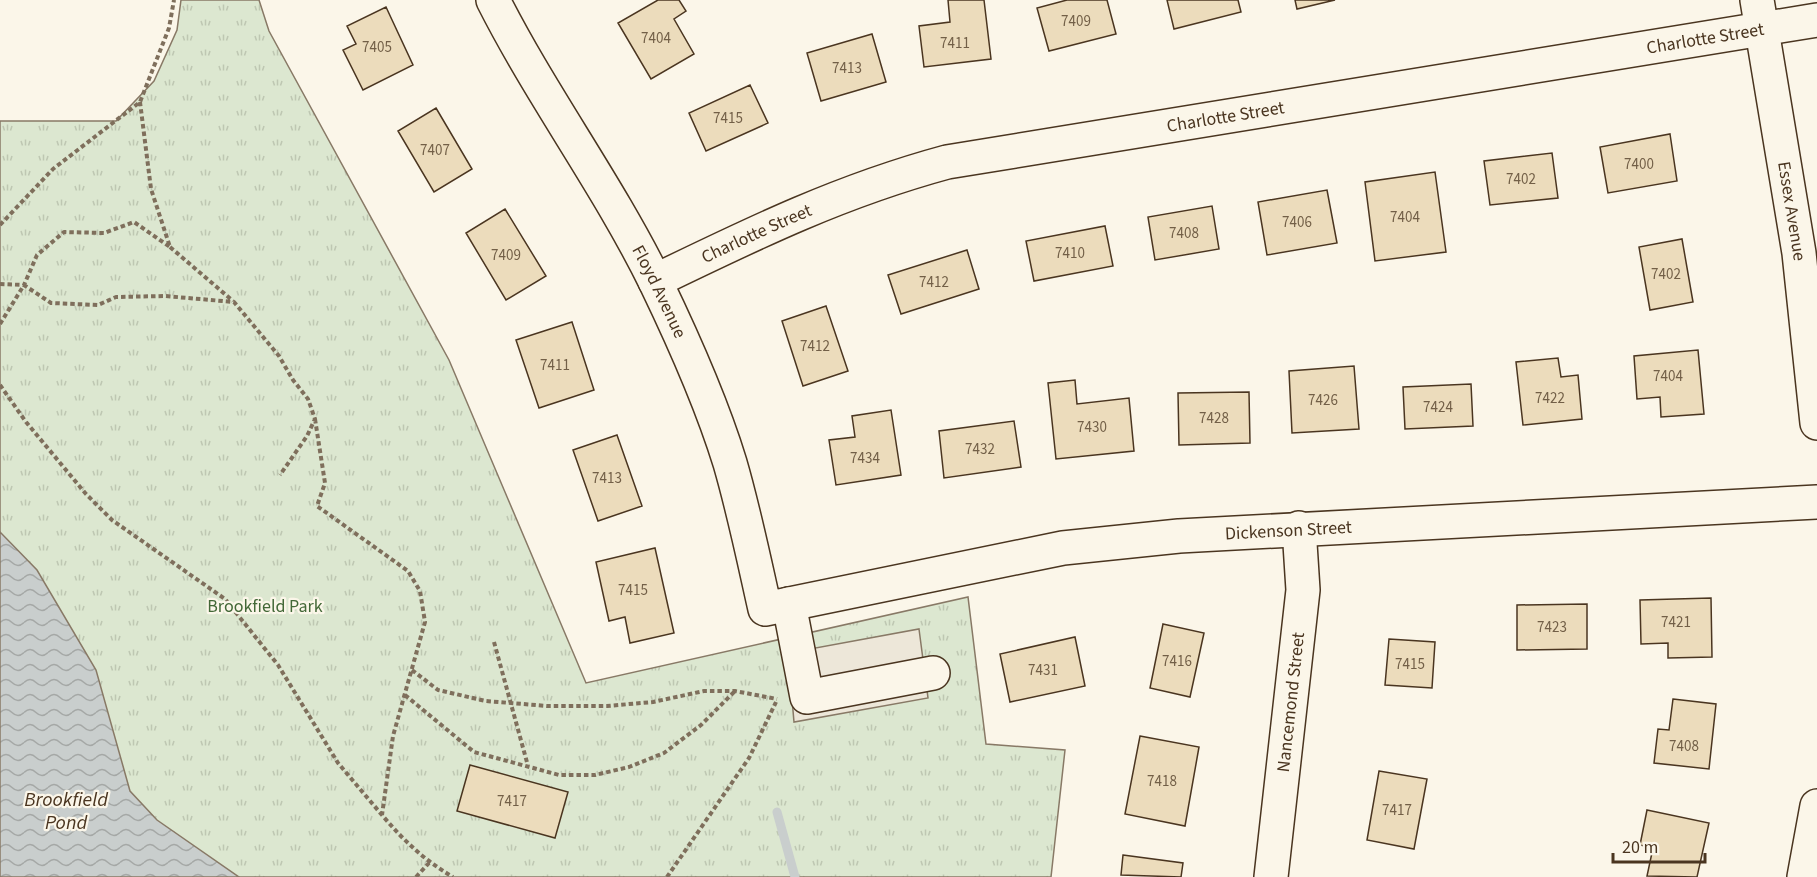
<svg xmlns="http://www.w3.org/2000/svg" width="1817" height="877" viewBox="0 0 1817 877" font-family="'Source Sans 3',sans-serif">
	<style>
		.park { fill: url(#park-tufts); stroke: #887966; stroke-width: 1.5 }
		.parking { fill: #ede7d9; stroke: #887966; stroke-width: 1.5 }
		.water { fill: url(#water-waves); stroke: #887966; stroke-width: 1.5 }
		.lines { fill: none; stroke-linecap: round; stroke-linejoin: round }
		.stream { stroke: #c9cecd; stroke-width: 9 }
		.building { fill: #ecdcbc; stroke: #4a3520; stroke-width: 1.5 }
		.minor-casing { stroke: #4a3520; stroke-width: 36 }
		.path { stroke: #7f6f5c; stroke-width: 4; stroke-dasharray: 4.5 3; stroke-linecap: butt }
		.minor { stroke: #fbf6e9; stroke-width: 33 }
		.labels { text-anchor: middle; stroke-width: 4.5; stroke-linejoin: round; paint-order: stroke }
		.number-label { font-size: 15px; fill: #725f47 }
		.street-label { font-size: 18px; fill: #4a3520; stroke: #fbf6e9 }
		.park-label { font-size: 18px; fill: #436837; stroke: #fbf6e9 }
		.water-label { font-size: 20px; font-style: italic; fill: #4a3520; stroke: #fbf6e9 }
	</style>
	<defs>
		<pattern id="park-tufts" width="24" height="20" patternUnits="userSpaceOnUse" patternTransform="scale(1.5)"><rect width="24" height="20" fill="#dce7d0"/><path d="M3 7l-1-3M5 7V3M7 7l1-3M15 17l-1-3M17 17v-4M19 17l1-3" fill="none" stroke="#bec7b2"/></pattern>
		<pattern id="water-waves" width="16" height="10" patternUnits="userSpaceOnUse" patternTransform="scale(1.5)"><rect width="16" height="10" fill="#c9cecd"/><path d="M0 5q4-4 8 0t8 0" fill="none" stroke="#a5a8a6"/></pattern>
	</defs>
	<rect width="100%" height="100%" fill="#fbf6e9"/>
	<path class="park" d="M181 0H259L269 31 449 360 586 683 968 597 986 744 1065 750 1051 877H0V121H116L154 81 177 30Z"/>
	<path class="parking" d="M919 629 928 698 794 722 788 653Z"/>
	<path class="water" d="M0 532 37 570 96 670 130 791 157 820 239 877H0Z"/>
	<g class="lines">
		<path class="stream" d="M777 812 795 877"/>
	</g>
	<path class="building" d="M658 0H679L686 11 674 19 694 54 651 79 618 23Z
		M948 0H984L991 59 924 67 919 26 950 22Z
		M1067 0H1107L1116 34 1049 51 1037 8Z
		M1167 0H1238L1241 12 1174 29Z
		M1295 0H1335L1297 9Z
		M386 7 413 65 363 90 343 50 356 44 347 26Z
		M872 34 886 82 821 101 807 53Z
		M750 85 768 123 706 151 689 113Z
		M436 108 472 169 434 192 398 131Z
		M1670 134 1677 181 1608 193 1600 147Z
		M1552 153 1558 198 1490 205 1484 161Z
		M1435 172 1446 252 1375 261 1365 182Z
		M1327 190 1337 243 1267 255 1258 202Z
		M1212 206 1219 249 1155 260 1148 217Z
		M505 209 546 276 506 300 466 233Z
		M1105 226 1113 266 1034 281 1026 241Z
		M1682 239 1693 302 1650 310 1639 247Z
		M967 250 979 289 901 314 888 275Z
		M826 306 848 371 803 386 782 321Z
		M572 322 594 390 539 408 516 340Z
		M1698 350 1704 414 1661 417 1660 397 1637 399 1634 356Z
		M1558 358 1561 377 1578 375 1582 419 1523 425 1516 362Z
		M1354 366 1359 429 1292 433 1289 371Z
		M1075 380 1077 404 1129 398 1134 451 1056 459 1048 383Z
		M1471 384 1473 426 1405 429 1403 387Z
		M1249 392 1250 443 1179 445 1178 393Z
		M891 410 901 475 836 485 829 440 855 437 852 416Z
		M1014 421 1021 467 944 478 939 431Z
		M617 435 642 506 598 521 573 450Z
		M655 548 674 633 630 643 625 617 609 621 596 562Z
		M1711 598 1712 657 1668 658V643L1641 644 1640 600Z
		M1587 604V649L1517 650V605Z
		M1163 624 1204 633 1190 697 1150 688Z
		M1075 637 1085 686 1010 702 1000 654Z
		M1389 639 1435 642 1432 688 1385 685Z
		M1673 699 1716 704 1709 769 1654 763 1658 729 1669 730Z
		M1140 736 1199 747 1185 826 1125 814Z
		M470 765 568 792 555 838 457 811Z
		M1379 771 1427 779 1414 849 1367 840Z
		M1647 810 1709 823 1697 877 1647 876 1653 848 1640 845Z
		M1123 855 1183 863 1181 877 1121 875Z"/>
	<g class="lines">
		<g class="minor-casing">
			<g id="minor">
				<path id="s1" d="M493 0C542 97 608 185 656 283 684 341 711 401 730 463 744 511 754 560 765 609L1063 548 1179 536 1817 502"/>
				<path id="s2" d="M1757 0 1799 253 1817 423"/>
				<path id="s3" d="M655 281C754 233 840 191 947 162L1817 20"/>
				<path d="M789 604 807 697 933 673"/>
				<path id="s4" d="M1271 877 1303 590 1299 528"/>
				<path d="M1804 877 1817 806"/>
			</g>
		</g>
		<path class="path" d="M0 225 53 169 140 102 169 28 174 0
			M170 247 233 301
			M0 284 24 285 37 255 64 232 104 233 134 222 170 247 151 189 140 102
			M0 324 24 285 51 303 98 305 116 297 165 296 234 302 279 356 293 380 308 399 315 419 307 436 280 475
			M0 385 26 422 86 494 112 520 225 599 278 665 338 763 382 815
			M315 419 325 483 317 506 408 571 420 591 425 622 393 736 382 815C404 841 424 860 453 877
			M494 642 528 766
			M412 670 438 690 486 701 547 706H607L653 702 704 691H735L777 699
			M405 695 474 752 559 775H595L629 767 664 753 701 725 735 691
			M416 877 429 863
			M667 877 749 758 776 702"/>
		<use href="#minor" class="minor"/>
	</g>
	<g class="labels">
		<g class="number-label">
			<text x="1076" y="26">7409</text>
			<text x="656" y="43">7404</text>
			<text x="955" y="48">7411</text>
			<text x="377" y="52">7405</text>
			<text x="847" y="73">7413</text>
			<text x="728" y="123">7415</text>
			<text x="435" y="155">7407</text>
			<text x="1639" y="169">7400</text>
			<text x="1521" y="184">7402</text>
			<text x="1405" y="222">7404</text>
			<text x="1297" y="227">7406</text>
			<text x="1184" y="238">7408</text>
			<text x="1070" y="258">7410</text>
			<text x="506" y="260">7409</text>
			<text x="1666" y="279">7402</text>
			<text x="934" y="287">7412</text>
			<text x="815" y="351">7412</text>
			<text x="555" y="370">7411</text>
			<text x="1668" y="381">7404</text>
			<text x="1550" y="403">7422</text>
			<text x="1323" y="405">7426</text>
			<text x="1438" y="412">7424</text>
			<text x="1214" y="423">7428</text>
			<text x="1092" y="432">7430</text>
			<text x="980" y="454">7432</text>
			<text x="865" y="463">7434</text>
			<text x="607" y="483">7413</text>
			<text x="633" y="595">7415</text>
			<text x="1676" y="627">7421</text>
			<text x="1552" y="632">7423</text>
			<text x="1177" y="666">7416</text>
			<text x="1410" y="669">7415</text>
			<text x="1043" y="675">7431</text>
			<text x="1684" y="751">7408</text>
			<text x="1162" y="786">7418</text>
			<text x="512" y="806">7417</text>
			<text x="1397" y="815">7417</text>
		</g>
		<g class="street-label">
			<text dy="6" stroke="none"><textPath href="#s3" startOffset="1084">Charlotte Street</textPath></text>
			<text dy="6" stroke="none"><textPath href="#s3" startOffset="598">Charlotte Street</textPath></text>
			<text dy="6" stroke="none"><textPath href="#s2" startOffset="214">Essex Avenue</textPath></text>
			<text dy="6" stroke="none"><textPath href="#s3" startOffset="112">Charlotte Street</textPath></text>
			<text dy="6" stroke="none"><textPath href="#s1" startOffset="336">Floyd Avenue</textPath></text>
			<text dy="6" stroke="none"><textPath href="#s1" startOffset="1202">Dickenson Street</textPath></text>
			<text dy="6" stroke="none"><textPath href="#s4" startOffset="176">Nancemond Street</textPath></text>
		</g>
		<g class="park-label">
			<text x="265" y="612">Brookfield Park</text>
		</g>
		<g class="water-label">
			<text x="66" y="806">Brookfield<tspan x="66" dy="23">Pond</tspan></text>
		</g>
	</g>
	<path d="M1613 853v9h92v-9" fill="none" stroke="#4a3520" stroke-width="3"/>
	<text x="1622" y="853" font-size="18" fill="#4a3520" stroke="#fbf6e9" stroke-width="4.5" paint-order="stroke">20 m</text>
</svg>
